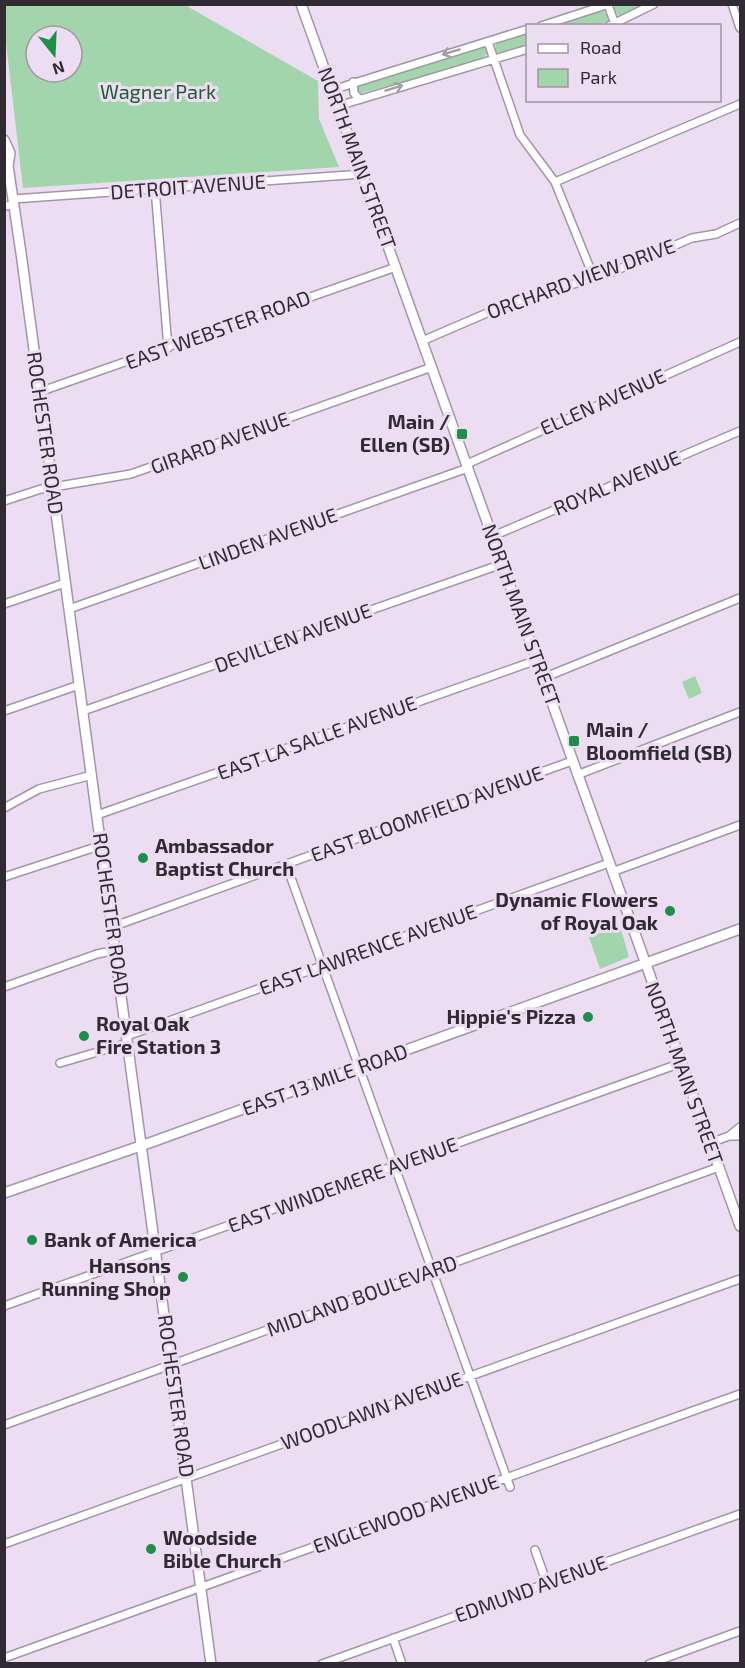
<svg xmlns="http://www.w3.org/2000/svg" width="745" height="1668" viewBox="0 0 745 1668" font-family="'Exo 2',sans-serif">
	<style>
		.green { fill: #a3d5ad; fill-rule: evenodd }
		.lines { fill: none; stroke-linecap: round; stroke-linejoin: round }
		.street-casing { stroke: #a395a9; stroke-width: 10 }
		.secondary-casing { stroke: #a395a9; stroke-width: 12 }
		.street { stroke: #fff; stroke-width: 7 }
		.secondary { stroke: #fff; stroke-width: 9 }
		.oneway { stroke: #a29fa3 }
		.poi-dot { fill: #1c8f49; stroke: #ecddf3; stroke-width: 2 }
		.labels { text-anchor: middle; stroke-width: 6; stroke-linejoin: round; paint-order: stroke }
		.park-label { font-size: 20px; fill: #205c33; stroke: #ecddf3 }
		.street-label { font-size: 20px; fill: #302a32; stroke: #ecddf3 }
		.poi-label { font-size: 20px; font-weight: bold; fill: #302a32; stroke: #ecddf3; text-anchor: start }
	</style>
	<rect width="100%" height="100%" fill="#ecddf3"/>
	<path class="green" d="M4 5H185L318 81 319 119 339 167 23 188 5 35ZM36 36H72V72H36Z
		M616 5H646L620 17 613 9Z
		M603 11 607 13 608 21 598 25 553 26Z
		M527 33V46L502 53 495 52 496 43Z
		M481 47 485 48 488 53 481 60 358 94 356 87 360 84Z
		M695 676 702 693 689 699 682 682Z
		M620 926 629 957 600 969 589 937Z"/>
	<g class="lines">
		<g class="street-casing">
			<path id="street" d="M732 4 740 28
				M608 5 615 24
				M541 26 609 4
				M609 26 654 4
				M488 42 520 135 555 182 594 278
				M353 82 354 93 359 99
				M332 90 528 29
				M338 106 528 49
				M555 182 740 104
				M155 188 168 348
				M13 199 363 174
				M4 206 14 205
				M422 341 508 304 610 273 692 238 716 234 740 223
				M39 392 396 267
				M467 464 740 342
				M4 501 41 489 131 474 432 367
				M493 536 740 431
				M4 604 65 583
				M69 609 468 468
				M543 678 740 598
				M4 711 79 685
				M83 711 502 564
				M577 775 740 712
				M4 808 39 789 92 775
				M97 815 537 660
				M286 864 510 1487
				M612 872 740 825
				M4 877 102 845
				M112 924 123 923 572 761
				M4 987 97 954 116 950
				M127 1036 609 863
				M60 1063 128 1043
				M729 1136 740 1127
				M710 1143 729 1136H740
				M4 1306 681 1063
				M4 1425 719 1167
				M4 1544 740 1279
				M535 1550 547 1584
				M393 1638 402 1664
				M4 1658 740 1394
				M322 1664 740 1514
				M649 1664 740 1631"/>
		</g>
		<g class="secondary-casing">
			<path id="secondary" d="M301 4 740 1226
				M4 140 10 153 8 166
				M4 161 8 166 21 253 211 1664
				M4 1193 152 1142 740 929"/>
		</g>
		<use href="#street" class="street"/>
		<use href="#secondary" class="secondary"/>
	</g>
	<defs><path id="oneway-shaft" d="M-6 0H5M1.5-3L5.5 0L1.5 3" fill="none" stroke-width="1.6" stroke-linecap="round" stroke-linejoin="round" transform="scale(1.5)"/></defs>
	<g class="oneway">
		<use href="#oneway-shaft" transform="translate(451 52) rotate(163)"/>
		<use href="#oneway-shaft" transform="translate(394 88) rotate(-17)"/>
	</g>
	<g class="poi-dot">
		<rect x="456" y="428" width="12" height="12" rx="3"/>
		<rect x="568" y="735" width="12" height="12" rx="3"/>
		<circle cx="143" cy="858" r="6"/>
		<circle cx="670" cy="911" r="6"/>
		<circle cx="588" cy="1017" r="6"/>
		<circle cx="84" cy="1036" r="6"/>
		<circle cx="32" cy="1240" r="6"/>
		<circle cx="183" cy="1277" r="6"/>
		<circle cx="151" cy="1549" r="6"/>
	</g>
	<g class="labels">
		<g class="park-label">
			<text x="158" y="99">Wagner Park</text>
		</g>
		<g class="street-label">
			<text transform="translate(357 158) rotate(70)" y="7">NORTH MAIN STREET</text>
			<text transform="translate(188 187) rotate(-4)" y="7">DETROIT AVENUE</text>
			<text transform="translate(581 279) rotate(-20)" y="7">ORCHARD VIEW DRIVE</text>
			<text transform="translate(218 330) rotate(-20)" y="7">EAST WEBSTER ROAD</text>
			<text transform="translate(603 402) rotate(-24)" y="7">ELLEN AVENUE</text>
			<text transform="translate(45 433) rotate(82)" y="7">ROCHESTER ROAD</text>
			<text transform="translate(220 443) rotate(-20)" y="7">GIRARD AVENUE</text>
			<text transform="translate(617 483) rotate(-23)" y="7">ROYAL AVENUE</text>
			<text transform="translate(268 539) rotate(-20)" y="7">LINDEN AVENUE</text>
			<text transform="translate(521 615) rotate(70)" y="7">NORTH MAIN STREET</text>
			<text transform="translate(293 638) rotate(-20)" y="7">DEVILLEN AVENUE</text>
			<text transform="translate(317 738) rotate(-20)" y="7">EAST LA SALLE AVENUE</text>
			<text transform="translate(427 814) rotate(-20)" y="7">EAST BLOOMFIELD AVENUE</text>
			<text transform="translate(111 914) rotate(82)" y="7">ROCHESTER ROAD</text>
			<text transform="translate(368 950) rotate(-20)" y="7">EAST LAWRENCE AVENUE</text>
			<text transform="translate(684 1073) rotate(70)" y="7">NORTH MAIN STREET</text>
			<text transform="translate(325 1080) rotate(-20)" y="7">EAST 13 MILE ROAD</text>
			<text transform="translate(343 1185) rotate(-20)" y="7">EAST WINDEMERE AVENUE</text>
			<text transform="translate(362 1296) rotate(-20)" y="7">MIDLAND BOULEVARD</text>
			<text transform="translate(176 1396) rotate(82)" y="7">ROCHESTER ROAD</text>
			<text transform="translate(372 1411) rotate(-20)" y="7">WOODLAWN AVENUE</text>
			<text transform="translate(406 1514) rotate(-20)" y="7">ENGLEWOOD AVENUE</text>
			<text transform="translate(531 1589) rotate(-20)" y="7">EDMUND AVENUE</text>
		</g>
		<g class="poi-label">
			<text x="450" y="429" text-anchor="end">Main /<tspan x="450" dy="23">Ellen (SB)</tspan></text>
			<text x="586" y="737">Main /<tspan x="586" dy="23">Bloomfield (SB)</tspan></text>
			<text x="155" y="853">Ambassador<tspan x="155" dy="23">Baptist Church</tspan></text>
			<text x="658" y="907" text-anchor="end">Dynamic Flowers<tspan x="658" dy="23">of Royal Oak</tspan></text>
			<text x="576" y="1024" text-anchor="end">Hippie's Pizza</text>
			<text x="96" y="1031">Royal Oak<tspan x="96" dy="23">Fire Station 3</tspan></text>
			<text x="44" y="1247">Bank of America</text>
			<text x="171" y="1273" text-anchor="end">Hansons<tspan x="171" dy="23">Running Shop</tspan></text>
			<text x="163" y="1545">Woodside<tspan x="163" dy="23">Bible Church</tspan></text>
		</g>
	</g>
	<rect width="745" height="1668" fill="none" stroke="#302a32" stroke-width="12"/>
	<rect x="526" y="24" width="195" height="78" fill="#ecddf3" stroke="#a195a6" stroke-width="1.5"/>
	<rect x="538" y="44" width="30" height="9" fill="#ffffff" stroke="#a195a6" stroke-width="1.5"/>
	<text x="580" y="54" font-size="18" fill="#302a32">Road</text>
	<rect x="538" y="69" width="30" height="18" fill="#a3d5ad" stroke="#a195a6" stroke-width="1.5"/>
	<text x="580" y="84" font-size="18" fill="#302a32">Park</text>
	<g transform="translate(54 54) rotate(162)"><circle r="28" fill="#ecddf3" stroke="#a195a6" stroke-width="1.5"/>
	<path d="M0-4.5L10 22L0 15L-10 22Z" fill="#1c8f49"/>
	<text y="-9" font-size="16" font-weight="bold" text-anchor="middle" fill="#302a32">N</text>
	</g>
</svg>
